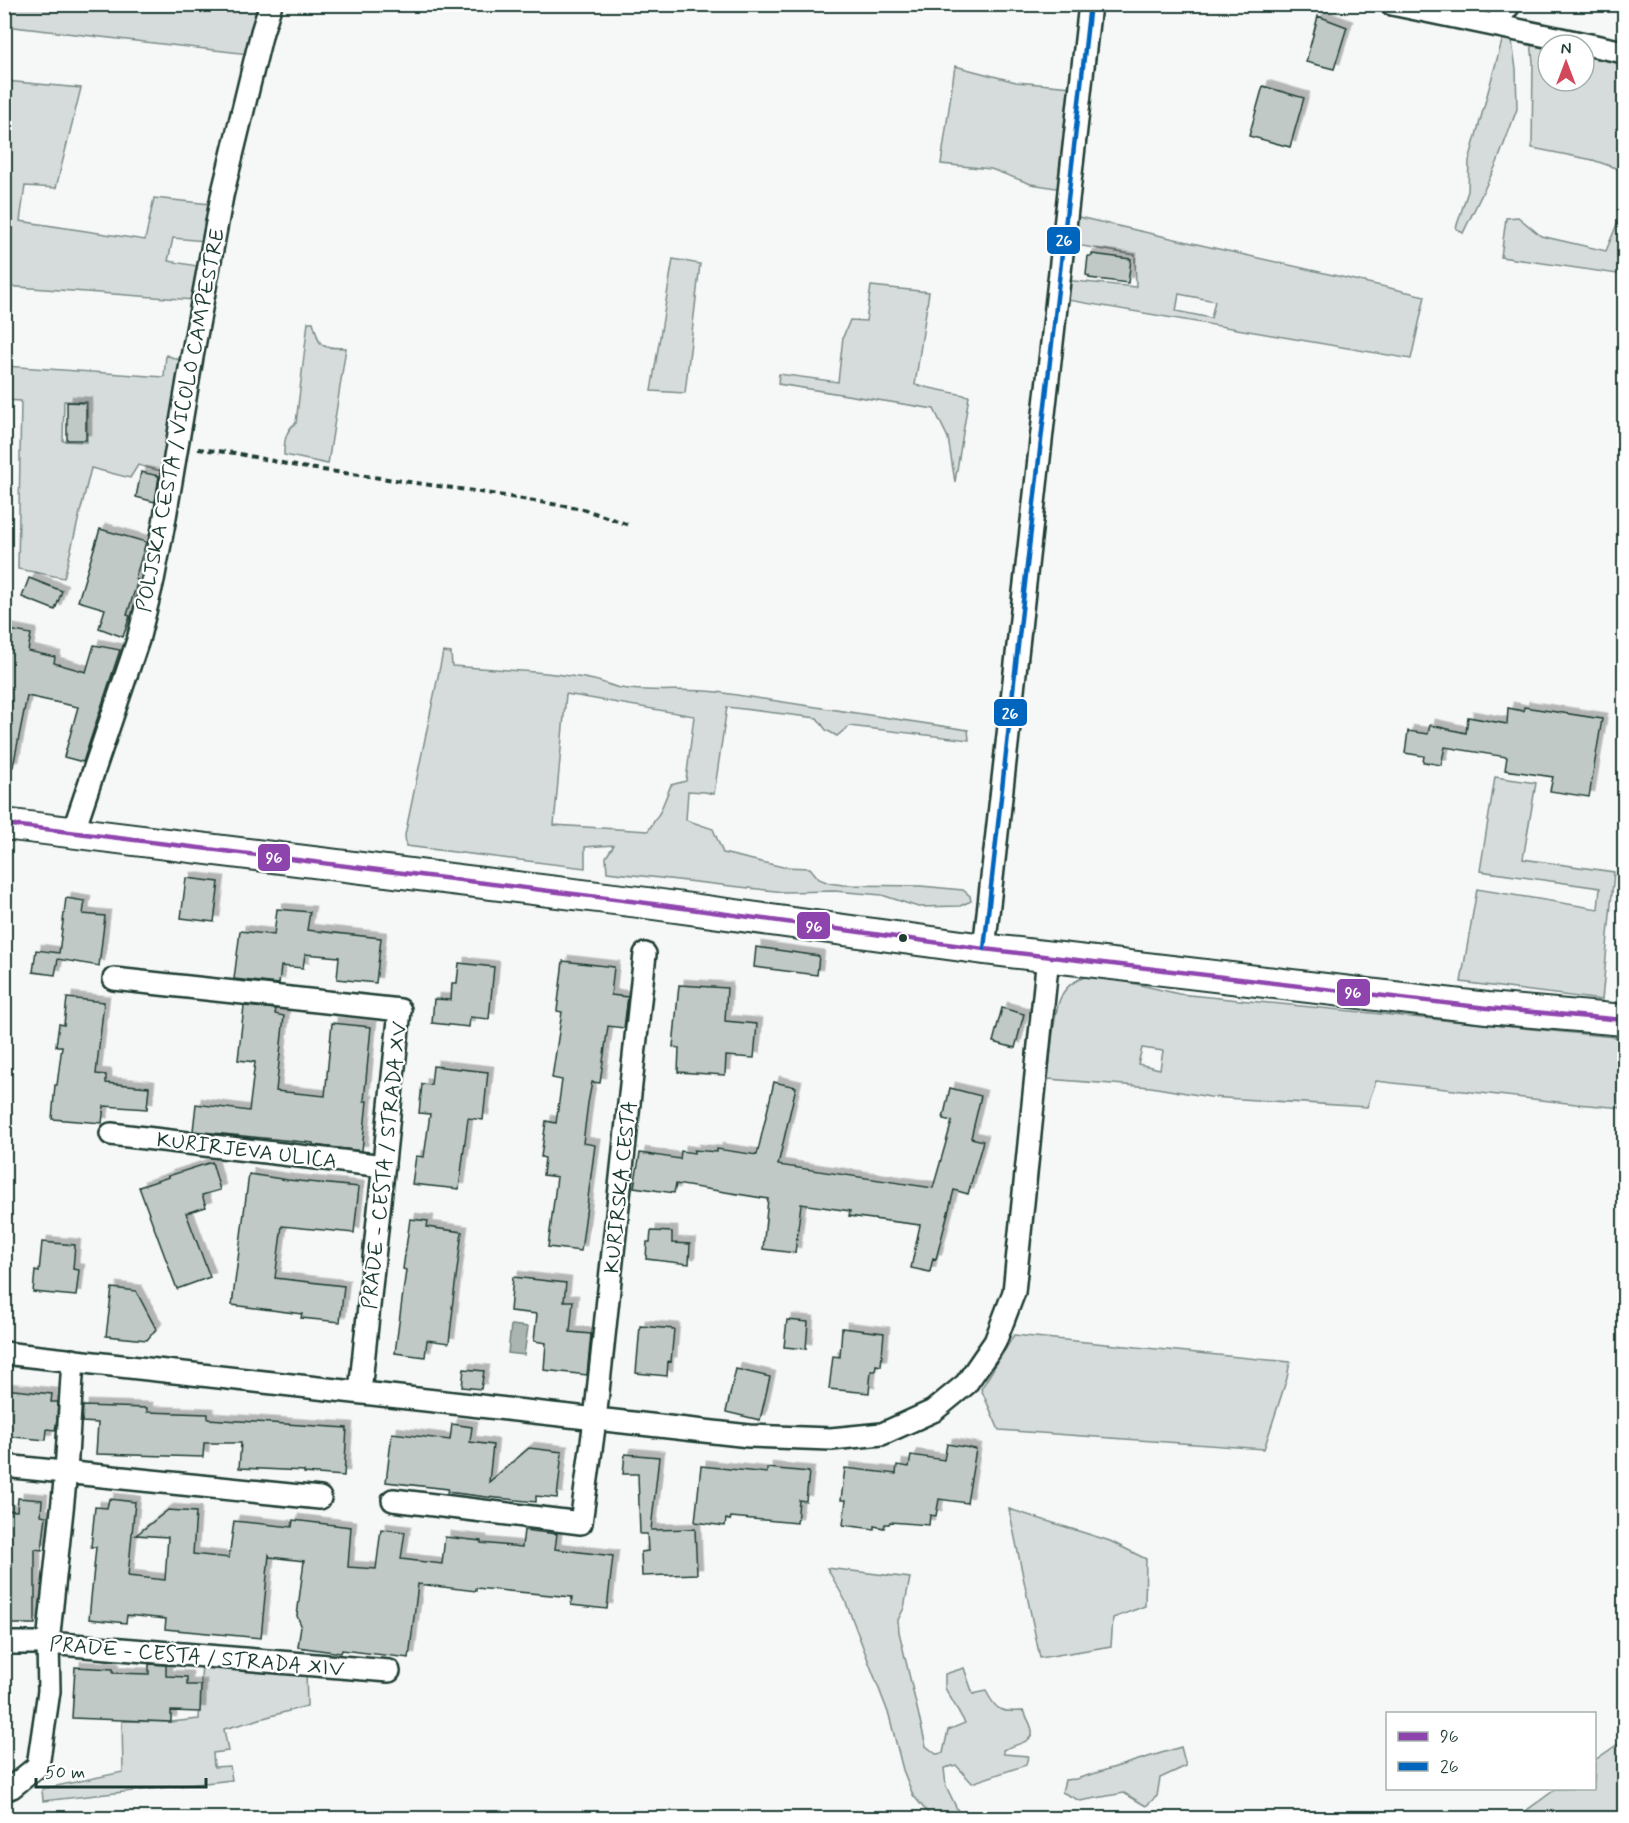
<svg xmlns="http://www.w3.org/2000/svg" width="1629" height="1823" viewBox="0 0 1629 1823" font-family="Mynerve,sans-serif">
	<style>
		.green { fill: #d6dcdb; stroke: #7a8c88; stroke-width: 1.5; fill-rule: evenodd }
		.water { fill: #aab5b1; stroke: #72857f; stroke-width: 1.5 }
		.building { fill: #c0c9c6; stroke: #1f3d34; stroke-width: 1.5; filter: url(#shadow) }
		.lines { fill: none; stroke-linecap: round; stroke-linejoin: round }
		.street-casing { stroke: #1f3d34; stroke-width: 26 }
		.secondary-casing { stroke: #1f3d34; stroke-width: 34 }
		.path { stroke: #1f3d34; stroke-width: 4; stroke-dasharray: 6 4.5; stroke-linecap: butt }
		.street { stroke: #fff; stroke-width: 21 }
		.secondary { stroke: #fff; stroke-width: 30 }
		.bus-1-casing { stroke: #fff; stroke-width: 9 }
		.bus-2-casing { stroke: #fff; stroke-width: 9 }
		.bus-1 { stroke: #8e44ad; stroke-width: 4.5 }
		.bus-2 { stroke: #0065bd; stroke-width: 4.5 }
		.bus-dot { fill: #1f3d34; stroke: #fff; stroke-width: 2 }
		.labels { text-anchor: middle; stroke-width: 4.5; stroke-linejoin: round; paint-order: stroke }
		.street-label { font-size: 21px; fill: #1f3d34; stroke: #fff }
		.line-badge { stroke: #fff; stroke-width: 2 }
		.badge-label { font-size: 16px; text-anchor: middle; font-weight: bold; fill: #fff }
	</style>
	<defs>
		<filter id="shadow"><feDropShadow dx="5.5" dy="-5.5" stdDeviation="0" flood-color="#0004"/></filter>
	</defs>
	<rect width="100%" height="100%" fill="#f6f7f7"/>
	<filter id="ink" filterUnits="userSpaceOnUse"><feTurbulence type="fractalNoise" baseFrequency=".0167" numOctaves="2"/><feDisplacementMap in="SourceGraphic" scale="12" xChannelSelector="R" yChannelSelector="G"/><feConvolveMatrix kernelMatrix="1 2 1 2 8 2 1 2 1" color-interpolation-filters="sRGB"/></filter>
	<g filter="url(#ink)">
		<path class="green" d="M244 4 261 7 249 54 5 26V5Z
			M1505 30 1511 35 1516 69 1517 109 1497 163 1463 233 1456 228 1468 191 1469 161Z
			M1531 41 1548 45V81H1584V47L1624 55V171L1593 160 1532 148 1533 62Z
			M955 66 1016 82 1072 87 1062 189 1031 184 991 169 941 164Z
			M5 81 81 88 56 188 25 186 20 221 145 240 154 198 210 204 205 241 173 238 168 261 203 267 194 300 5 286 4 214 9 183 5 182Z
			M1624 207V275L1501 257 1506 218 1518 217 1541 236 1606 251Z
			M1074 216 1425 296 1411 359 1062 299 1064 280 1136 287 1135 255 1070 244ZM1179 294 1215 301 1211 318 1176 311Z
			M673 259 700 264 685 393 651 391Z
			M871 286 929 292 915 385 969 396 955 482 948 438 934 409 778 384 779 374 838 382 843 337 850 320 866 321Z
			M308 322H313C321 349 318 347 346 348L328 464 284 455C284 443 285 430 296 423Z
			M166 355 182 361 171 415 165 472 138 465 130 478 91 468 64 578 18 569 21 401 5 400V366L164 377ZM64 401 87 402V442L63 441Z
			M443 652 451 653 452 666C499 670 548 671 594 680 603 682 611 686 620 688 652 693 685 688 717 692L968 730 969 740 849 726 837 736 826 730 817 718 727 707 714 794 705 792 688 791 686 820 713 829 723 853 783 867 810 868 819 879 829 883 843 885 921 886 963 890 970 896 971 901 960 906 918 907 882 895 834 891 784 892 607 872 606 857 614 845 585 847V868L406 846 405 835ZM566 694 694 716 686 781 671 785 660 812 648 831 554 825Z
			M1495 777 1536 783 1523 859 1614 872 1602 1000 1461 982 1477 889 1598 909 1600 888 1480 871Z
			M1089 976 1106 977 1179 994 1624 1038V1108L1576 1104 1376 1081 1367 1107 1210 1097 1151 1087 1048 1079C1051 1056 1052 1020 1060 999 1065 986 1077 979 1089 976ZM1142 1048 1163 1051 1160 1069 1138 1064Z
			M1014 1335 1290 1362 1287 1378 1264 1449 999 1430 981 1389Z
			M1009 1509 1110 1541 1146 1559 1145 1606 1113 1618 1111 1646 1040 1658Z
			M827 1568 910 1578 904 1608 898 1620 899 1632 926 1746 936 1754 943 1753 948 1730 965 1723 945 1688V1674L964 1668 973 1694 986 1691C997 1712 1000 1712 1023 1711 1042 1741 1030 1739 1003 1750L1004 1754 1028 1756 1026 1765 972 1783 956 1765 944 1768 946 1786 958 1811 969 1818H932L913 1795 903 1770 889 1715 845 1600Z
			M202 1661 306 1671 307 1706 224 1729 228 1751 213 1753 214 1767 230 1766 232 1780 43 1801 42 1789 123 1772 122 1721 171 1722 199 1719Z
			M1624 1740V1818H1516L1556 1789 1594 1788 1595 1760Z
			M1181 1747 1186 1766 1160 1778 1157 1796 1146 1806 1124 1793 1080 1801 1062 1792 1065 1780 1076 1779 1099 1772Z"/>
		<path class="water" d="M511 1325 528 1327 524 1355 508 1353Z"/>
		<path class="building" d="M1318 16 1347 27 1334 69 1306 62Z
			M1263 86 1304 98 1290 147 1249 136Z
			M1092 254 1131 259 1128 283 1089 278V276L1086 275 1088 256H1092Z
			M67 402 86 403V440H67Z
			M141 472 159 476 155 502 136 497Z
			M100 529 146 542 135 579 138 580 127 615 130 616 123 637 99 628 105 609 78 601Z
			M29 578 62 591 55 610 22 597Z
			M4 629 31 634 28 651 55 657 54 663 86 672 94 645 120 650 83 762 64 757 78 707 27 696 13 767 4 766Z
			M1524 707 1602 719 1589 797 1550 791 1553 777 1505 770 1507 757 1445 747 1441 765 1423 762 1424 756 1405 753 1408 731 1428 734 1430 725 1466 733 1468 717 1507 724 1508 708 1523 711Z
			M186 878 219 882 214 922 181 918Z
			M66 898 85 901 83 914 105 916 99 966 58 959 55 975 33 972 36 950 59 953Z
			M277 909 310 912 307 930 381 938 376 983 337 979 339 957 305 954 303 968 281 966 279 984 234 979 240 931 274 935Z
			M756 947 819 956 817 975 754 967Z
			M563 961 614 967 611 995 628 997 624 1028 608 1026 600 1083 592 1082 588 1103 583 1143 595 1145 581 1251 548 1247 557 1177 543 1175 545 1158 541 1157 546 1121 556 1123 562 1080 552 1078 562 1012 557 1011Z
			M459 963 494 967 489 1019 470 1017 469 1027 432 1023 434 999 451 1000 452 983H457Z
			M679 985 727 988 725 1021 757 1024 754 1058 726 1056 725 1075 678 1072 679 1048 673 1047Z
			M67 998 104 1002 96 1074 106 1075V1083L149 1087 147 1109 104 1106 102 1123 52 1119 55 1085H57L62 1046H56L59 1024 64 1025Z
			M244 1006 276 1009 275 1014 284 1016 276 1091 325 1096 332 1023 371 1027 364 1101H367L362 1151 313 1145V1143L193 1131 196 1104 249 1111 255 1062 238 1060Z
			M1002 1008 1024 1014 1015 1048 993 1042Z
			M433 1066 488 1072 483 1120 468 1118 459 1189 412 1184 416 1156 424 1157 430 1114 419 1113 422 1084 431 1085Z
			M774 1082 796 1087 778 1165 933 1188 952 1121 943 1119 950 1088 981 1096 971 1138 983 1141 968 1194 954 1190 936 1259 933 1258 930 1272 911 1268 920 1225 849 1216 850 1211 801 1204 795 1253 763 1249 768 1199 676 1184 674 1193 634 1187 640 1153 680 1159 681 1151 694 1153V1150L717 1152V1149L757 1155Z
			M212 1162 220 1190 202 1195 206 1207 186 1213 210 1277 177 1289 139 1187 169 1177 168 1176Z
			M249 1174 288 1180 359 1187 354 1233 282 1226 275 1278 344 1286 340 1322 301 1318 302 1314 232 1305Z
			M410 1219 428 1221 427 1227 462 1232 452 1308H453L449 1343 427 1340 425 1357 395 1353 406 1270 403 1269Z
			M651 1231 672 1232V1243L690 1244 689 1264 646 1259 647 1242H650Z
			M42 1242 75 1245 73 1269 79 1270 76 1296 33 1292 35 1271 39 1272Z
			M513 1277 566 1283 564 1301H573L570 1332 591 1334 587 1375 544 1370 546 1343 534 1341 537 1314 510 1311Z
			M112 1288 136 1291 156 1329 147 1340 106 1336Z
			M787 1320 808 1322 806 1349 784 1347Z
			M640 1326 674 1329 671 1362 668 1361 667 1376 636 1373Z
			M842 1328 884 1333 881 1366 876 1365 875 1371H871L869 1393 829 1389 833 1356 840 1357Z
			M464 1369 484 1371 481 1389 462 1387Z
			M736 1369 770 1377 760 1420 726 1412Z
			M4 1389 52 1394 51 1402H58L57 1420 55 1430 47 1429 46 1440 4 1436Z
			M83 1406 147 1408V1412L208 1414V1419L347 1428 344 1476 304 1473V1471L239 1468 241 1443H204L203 1457 96 1454 98 1423 82 1422Z
			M452 1424 472 1427 470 1442 493 1445 489 1482 529 1448 562 1452 557 1498 536 1496V1502L487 1497 447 1492 448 1489 386 1482 392 1433 450 1440Z
			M947 1444 976 1449 967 1503 939 1499 936 1516 930 1515 929 1525 890 1522 889 1524H885L884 1528 874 1526V1529L843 1525 846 1500H841L845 1468 896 1474 897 1465 909 1467 911 1455 944 1460Z
			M625 1454 659 1457 651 1530 695 1529 697 1574 642 1576 641 1552 648 1551 647 1534H640L638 1474H623Z
			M701 1466 767 1473V1468L809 1472 806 1501 799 1500 797 1523 731 1517 730 1520 726 1519 725 1526 695 1522Z
			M18 1498 42 1500 41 1515 46 1516 42 1550 35 1549V1624H4V1510L17 1511Z
			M109 1499 135 1502 128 1576 165 1580 168 1537 136 1535 168 1510 196 1512 193 1554 229 1558 234 1521 292 1527 293 1520 351 1527 348 1567 376 1569 381 1529 405 1532 401 1559 442 1564 445 1537 481 1541V1543L522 1547 524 1530 557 1534 555 1549 613 1556 607 1609 571 1605 572 1597 476 1588V1591L418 1584 409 1658 342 1650 341 1653 298 1647 301 1625 297 1616 304 1561 270 1557 269 1555 261 1638 165 1629 166 1619 127 1615 126 1623 89 1619 96 1547H91L95 1507 107 1508Z
			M149 1664 166 1665V1676L187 1677V1685H201L200 1712 171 1711V1722L72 1718 75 1667 113 1669V1673L149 1674Z"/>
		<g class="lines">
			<g class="street-casing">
				<path id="street" d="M1392 4 1624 52
					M1494 25 1510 4
					M73 832 138 640 153 580 164 523 192 357 222 196 262 32 271 4
					M984 949 1090 4
					M114 979 400 1010 360 1392
					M111 1134 384 1166
					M4 1353 749 1436 831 1439 882 1434 933 1411 966 1384 995 1342 1014 1292 1048 956
					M4 1466 320 1498
					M393 1500 581 1523 595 1420 645 954
					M4 1643H48L389 1671
					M4 1790 12 1787 38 1766 49 1691 48 1643 66 1472 73 1360"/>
			</g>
			<g class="secondary-casing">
				<path id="secondary" d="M4 824 639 902 984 949 1487 1008 1624 1020"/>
			</g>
			<path class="path" d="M198 449 235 453 301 467 474 491 583 509 629 525"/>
			<use href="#street" class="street"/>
			<use href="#secondary" class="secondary"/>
			<g class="bus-1-casing">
				<path id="bus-1" d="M4 824 639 902 984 949 1487 1008 1624 1020"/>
			</g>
			<g class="bus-2-casing">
				<path id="bus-2" d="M984 949 1090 4"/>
			</g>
			<use href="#bus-1" class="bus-1"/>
			<use href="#bus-2" class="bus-2"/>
		</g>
	</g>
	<circle class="bus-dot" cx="903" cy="938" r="5"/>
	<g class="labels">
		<g class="street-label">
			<text transform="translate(180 420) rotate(-79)" y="7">POLJSKA CESTA / VICOLO CAMPESTRE</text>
			<text transform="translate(247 1150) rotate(7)" y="7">KURIRJEVA ULICA</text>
			<text transform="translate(384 1165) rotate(-84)" y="7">PRADE - CESTA / STRADA XV</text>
			<text transform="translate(620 1187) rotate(-84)" y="7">KURIRSKA CESTA</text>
			<text transform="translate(197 1656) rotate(5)" y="7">PRADE - CESTA / STRADA XIV</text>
		</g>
	</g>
	<g class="line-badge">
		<rect x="1046" y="226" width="35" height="29" rx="6" fill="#0065bd"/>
		<rect x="993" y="698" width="35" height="29" rx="6" fill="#0065bd"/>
		<rect x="257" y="843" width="34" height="29" rx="6" fill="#8e44ad"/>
		<rect x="796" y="911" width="35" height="29" rx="6" fill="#8e44ad"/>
		<rect x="1336" y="978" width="35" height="29" rx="6" fill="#8e44ad"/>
	</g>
	<g class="badge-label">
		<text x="1064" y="246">26</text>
		<text x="1010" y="719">26</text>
		<text x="274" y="863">96</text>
		<text x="814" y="932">96</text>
		<text x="1353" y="998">96</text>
	</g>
	<rect width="1629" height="1823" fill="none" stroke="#fff" stroke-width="24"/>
	<rect x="12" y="12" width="1605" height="1799" fill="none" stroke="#1f3d34" stroke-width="2" filter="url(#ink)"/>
	<rect x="1386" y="1712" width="210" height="78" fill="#ffffff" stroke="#a5b1ae" stroke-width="1.5"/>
	<rect x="1398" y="1732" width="30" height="9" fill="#8e44ad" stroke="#a5b1ae" stroke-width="1.5"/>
	<text x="1440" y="1742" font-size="18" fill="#1f3d34">96</text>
	<rect x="1398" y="1762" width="30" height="9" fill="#0065bd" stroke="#a5b1ae" stroke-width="1.5"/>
	<text x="1440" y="1772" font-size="18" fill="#1f3d34">26</text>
	<g transform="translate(1566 63)"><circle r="28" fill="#ffffff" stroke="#a5b1ae" stroke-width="1.5"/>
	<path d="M0-4.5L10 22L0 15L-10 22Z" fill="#d1495b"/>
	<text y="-9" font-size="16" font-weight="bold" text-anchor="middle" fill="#1f3d34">N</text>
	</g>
	<path d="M36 1778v9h170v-9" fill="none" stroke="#1f3d34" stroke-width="3"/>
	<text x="45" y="1778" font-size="18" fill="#1f3d34" stroke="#ffffff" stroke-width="4.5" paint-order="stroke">50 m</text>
</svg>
